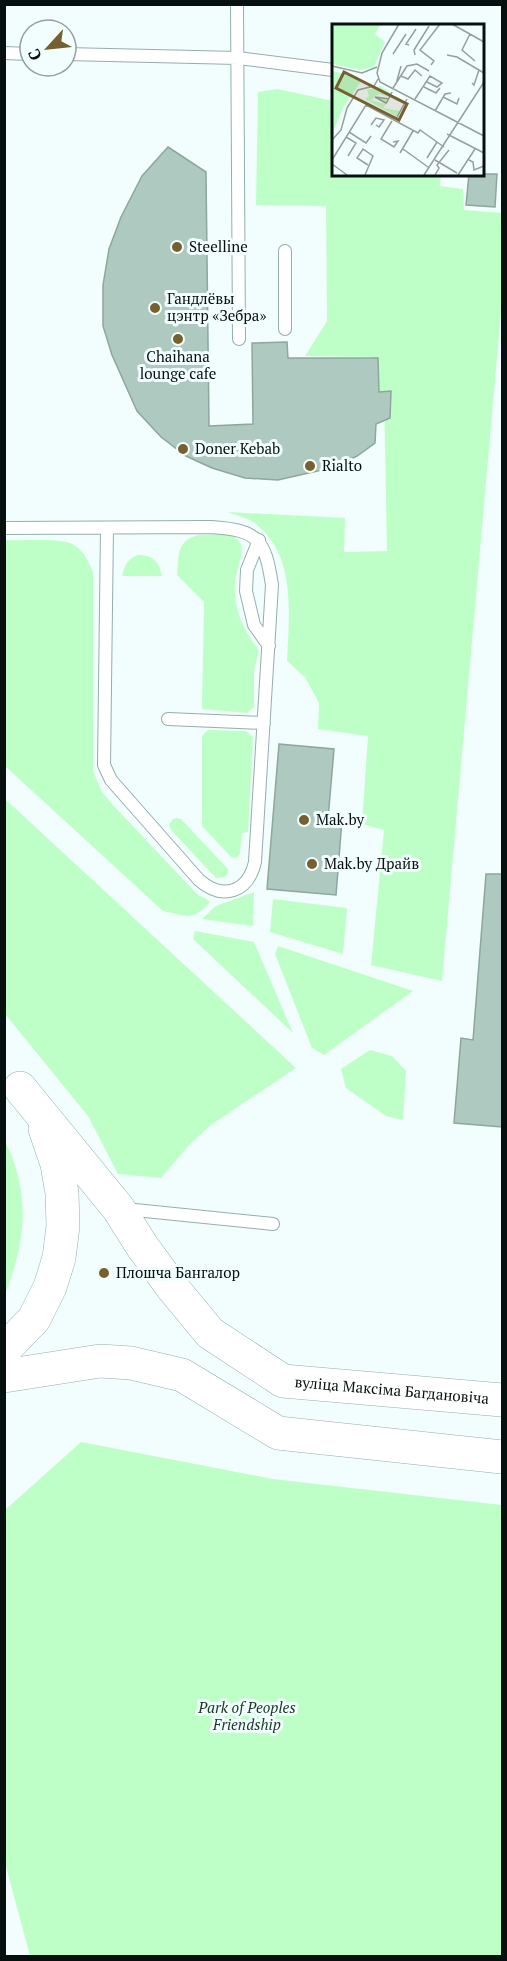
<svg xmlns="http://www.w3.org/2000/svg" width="507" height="1961" viewBox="0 0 507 1961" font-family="'PT Serif',serif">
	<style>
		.green { fill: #beffc8 }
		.building { fill: #aec9bf; stroke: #8da79d; stroke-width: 1.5 }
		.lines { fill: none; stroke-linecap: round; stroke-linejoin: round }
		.service-casing { stroke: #92afad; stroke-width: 14 }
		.primary-casing { stroke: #92afad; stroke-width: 34 }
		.service { stroke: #fff; stroke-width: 12 }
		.primary { stroke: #fff; stroke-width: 33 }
		.poi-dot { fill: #766030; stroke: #f2fefd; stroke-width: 2 }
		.labels { text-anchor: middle; stroke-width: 6; stroke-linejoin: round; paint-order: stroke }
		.poi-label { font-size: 15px; fill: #06100f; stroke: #f2fefd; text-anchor: start }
		.street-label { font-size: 15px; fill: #06100f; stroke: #f2fefd }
		.park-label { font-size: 15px; font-style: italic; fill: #17391f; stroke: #f2fefd }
		.inset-road { fill: none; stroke: #949f9e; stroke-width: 1.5 }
		.view { fill: #766030; fill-opacity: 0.15; stroke: #766030; stroke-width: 3 }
		.inset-edge { fill: none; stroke: #06100f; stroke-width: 3 }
	</style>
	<rect width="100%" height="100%" fill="#f2fefd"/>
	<path class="green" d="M278 89 333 101V174H441L440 186 463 189 464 210 502 213V301L442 981 371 965 384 830 362 824 368 736 318 729 319 703 305 677 287 661C289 614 297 553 253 522 246 517 235 515 227 512L345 518 344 552 387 551 384 392 374 390 373 357 305 356 327 321 326 206 256 205 258 92Z
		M199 535C209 535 227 532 236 538 249 548 236 568 235 582 233 608 243 630 259 650L254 671V707L247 713 202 709 204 602 177 575C179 556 176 540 199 535Z
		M5 540C21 541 56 538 70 543 83 548 88 561 93 572V771L102 792 112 804 198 895 205 898 210 902C193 922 186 916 163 911L5 766Z
		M138 555C153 555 159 561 162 576H122C125 565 127 559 138 555Z
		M208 730 246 731 253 737 248 832 242 833 240 854 236 858 231 857 202 826V736Z
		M4 798 296 1068 211 1125 190 1144 161 1178 118 1174 88 1116 5 1014Z
		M177 818 181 819 228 869V873L225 877 216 878 171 830 169 825 173 819Z
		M254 892 253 926 202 919 216 906Z
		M273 899 347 908 343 954 270 932Z
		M195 931 254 942 293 1033 193 939Z
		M278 946 413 991 324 1055 312 1048 275 954Z
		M370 1050 392 1056 406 1071 403 1120 386 1116 346 1088 341 1069Z
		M5 1141C31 1193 26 1242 5 1294Z
		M81 1442 273 1479 502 1505V1956H30L5 1863V1510Z"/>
	<path class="building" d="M168 147 206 172 209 426 253 424 252 343 287 342 288 358H378L379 392 391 391 390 418 376 424 375 443 357 456 335 467 278 480 245 478 212 468 186 456 161 437 137 411 112 355 103 326V285L109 249 121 217 142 176Z
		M469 174H497L495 207 466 205Z
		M279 744 334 749 328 819 342 820 336 895 267 889Z
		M486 874H502V1127L454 1123 461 1038 473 1040Z"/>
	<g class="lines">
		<g class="service-casing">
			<path id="service" d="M237 4 239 339
				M4 53 30 54
				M66 54 238 58 333 70
				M285 329V251
				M4 528 211 527C258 530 265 539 272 585L255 862C248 892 223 901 199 880L111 780 104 765 107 528
				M259 540 247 570 246 591 254 625 269 646
				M168 719 264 723
				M125 1209 273 1224"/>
		</g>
		<g class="primary-casing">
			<g id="primary">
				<path id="s1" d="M20 1088 118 1208 142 1246 172 1287 210 1333 283 1381 502 1400"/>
				<path d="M4 1350 34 1319 50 1287 59 1258 63 1226 62 1193 57 1164 45 1129"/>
				<path d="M4 1376 100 1361 131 1363 182 1375 278 1433 502 1457"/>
			</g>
		</g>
		<use href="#service" class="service"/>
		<use href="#primary" class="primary"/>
	</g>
	<g class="poi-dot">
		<circle cx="177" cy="247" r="6"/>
		<circle cx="155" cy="308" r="6"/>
		<circle cx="178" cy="339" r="6"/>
		<circle cx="183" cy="449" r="6"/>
		<circle cx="310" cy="466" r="6"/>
		<circle cx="304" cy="820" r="6"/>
		<circle cx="312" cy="864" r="6"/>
		<circle cx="104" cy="1273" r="6"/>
	</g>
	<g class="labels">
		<g class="poi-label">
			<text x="189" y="252">Steelline</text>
			<text x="167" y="304">Гандлёвы<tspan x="167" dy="17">цэнтр «Зебра»</tspan></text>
			<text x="178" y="362" text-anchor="middle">Chaihana<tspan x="178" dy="17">lounge cafe</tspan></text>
			<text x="195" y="454">Doner Kebab</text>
			<text x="322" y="471">Rialto</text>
			<text x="316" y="825">Mak.by</text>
			<text x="324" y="869">Маk.by Драйв</text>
			<text x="116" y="1278">Плошча Бангалор</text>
		</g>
		<g class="street-label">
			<text dy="5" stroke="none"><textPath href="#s1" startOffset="507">вуліца Максіма Багдановіча</textPath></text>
		</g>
		<g class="park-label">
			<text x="247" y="1713">Park of Peoples<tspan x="247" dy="17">Friendship</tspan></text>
		</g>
	</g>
	<g transform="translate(332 24)">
		<rect width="152" height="152" fill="#f2fefd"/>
		<path d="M0 0H49L43 10 53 18 42 43 28 46 0 40ZM0 47 25 52 28 59 12 82 0 110ZM48 62 59 69 57 73 48 70 43 72 40 76H38L53 80 43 73 55 74V79L51 84 68 87 64 92 33 75 37 72 35 66Z" fill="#beffc8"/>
		<path class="inset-road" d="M67 0 50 29 45 49 48 58 152 112M120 0 152 18M138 10 130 26 143 37M77 21 74 20 84 5M61 30 74 10M83 31 82 26 97 2M115 31 125 33 152 49M99 41 102 37 88 26 108 0M0 42 30 49 45 43M69 52 76 55 83 46 90 52M140 59 142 61 147 46M64 60 69 42M92 63 104 69 108 64M61 64 75 42 85 40 97 47M111 73 125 80 127 74M57 75 43 73 54 79 55 78 60 68M83 75 98 52 110 59 105 63 95 58M103 87 113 70 119 69M65 93 75 75M60 97 49 115 62 123 66 117 61 118M39 101 44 94 52 96 47 103 44 101M17 108 34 119 39 112M115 110 152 129M14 113 24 119 16 132M0 116 9 106 15 84 26 66 42 62 46 55M71 125 96 143M68 129 81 107M95 134 105 118M0 136 34 81 86 109 88 106 112 123M103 136 125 149M137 136 141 138 142 146 152 142M0 140 15 151M33 151 41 132 31 125 25 134 36 141M92 151 152 58M103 151 107 144 105 141 117 126M126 151 143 125"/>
		<path class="view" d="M12 48 75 80 67 96 4 64Z"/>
		<rect width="152" height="152" class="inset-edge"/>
	</g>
	<rect width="507" height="1961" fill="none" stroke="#06100f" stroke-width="12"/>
	<g transform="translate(48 48) rotate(243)"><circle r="28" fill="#f2fefd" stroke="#949f9e" stroke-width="1.5"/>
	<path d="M0-4.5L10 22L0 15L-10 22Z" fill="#766030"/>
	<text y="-9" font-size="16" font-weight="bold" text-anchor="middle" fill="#06100f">С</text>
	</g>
</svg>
